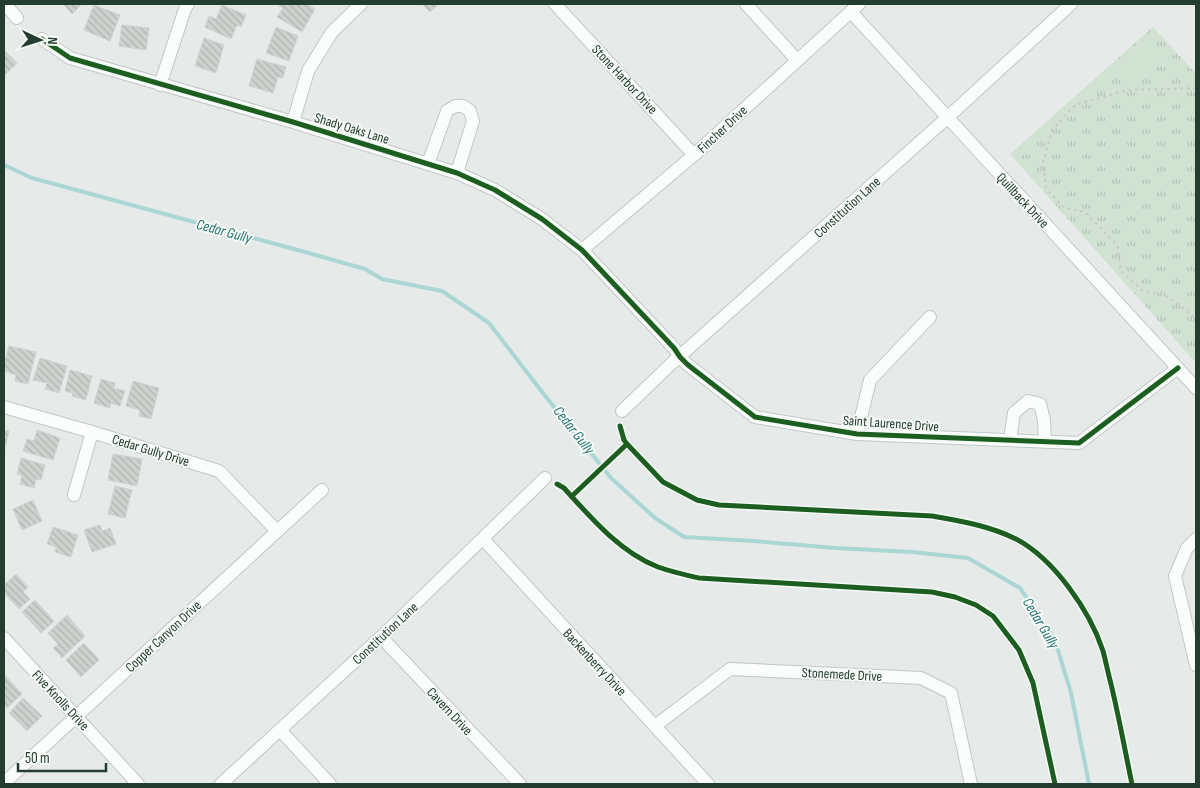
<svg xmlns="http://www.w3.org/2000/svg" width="1200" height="788" viewBox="0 0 1200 788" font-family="'Sofia Sans Condensed',sans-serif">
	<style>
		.grass { fill: url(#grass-tufts) }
		.pitch { fill: #d1e2d3 }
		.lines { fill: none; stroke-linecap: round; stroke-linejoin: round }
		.stream { stroke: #aad6d3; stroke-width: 4 }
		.building { fill: url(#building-back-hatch); stroke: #cfd3d1 }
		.minor-casing { stroke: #c3c7c5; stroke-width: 14 }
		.path { stroke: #c2cac6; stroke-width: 2; stroke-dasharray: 2.5 4; stroke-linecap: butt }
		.minor { stroke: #fbfcfc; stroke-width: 12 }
		.cycleway-casing { stroke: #f4f9f6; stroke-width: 8 }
		.cycleway { stroke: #1b5e20; stroke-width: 5 }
		.labels { text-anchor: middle; stroke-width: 4; stroke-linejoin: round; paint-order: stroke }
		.street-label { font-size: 14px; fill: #253d31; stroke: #f4f9f6 }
		.water-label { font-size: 15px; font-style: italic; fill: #247471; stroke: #f4f9f6 }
	</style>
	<defs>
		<pattern id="grass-tufts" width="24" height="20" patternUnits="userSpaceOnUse" patternTransform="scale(1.25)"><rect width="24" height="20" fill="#d1e2d3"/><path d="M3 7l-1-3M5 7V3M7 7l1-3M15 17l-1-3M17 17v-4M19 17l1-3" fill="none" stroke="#b3c3b6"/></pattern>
		<pattern id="building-back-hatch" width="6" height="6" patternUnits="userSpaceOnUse" patternTransform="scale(1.25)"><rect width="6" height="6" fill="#cdd2cf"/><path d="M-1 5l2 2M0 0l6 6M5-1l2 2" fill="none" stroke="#b0b5b2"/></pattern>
	</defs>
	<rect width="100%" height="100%" fill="#e6eae8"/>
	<path class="grass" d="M1153 27 1196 74V363L1010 154Z"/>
	<path class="pitch" d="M1149 39 1165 58 1134 88 1117 67Z"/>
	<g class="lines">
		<path class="stream" d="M4 165 32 178 305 252 365 269 382 279 442 291 489 323 546 397 611 478 655 518 684 537 754 541 835 548 912 552 968 558 1020 588 1055 640 1071 693 1089 784"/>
	</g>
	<path class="building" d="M63 4H82L72 14Z
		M280 4H307L315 9 302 32 277 17 283 8 279 6Z
		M422 4H439L430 12Z
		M94 5 120 15 110 41 84 30Z
		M222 5 246 15 241 27 237 25 231 39 205 27 209 16 216 19Z
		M122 25 149 28 146 50 119 46Z
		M276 27 298 36 289 61 266 53Z
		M204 38 224 45 216 73 195 66Z
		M4 50 17 63 4 76Z
		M257 59 286 67 283 78 278 77 273 93 249 86Z
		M9 346 36 352 28 384 15 381 16 375 4 371V365Z
		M40 358 67 366 59 393 45 389 47 383 33 380Z
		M70 370 92 376 86 400 72 396 73 393 65 391Z
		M101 379 115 383 114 388 125 391 120 406 111 403 110 408 94 403Z
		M133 381 159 388 151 419 139 416 140 410 126 406Z
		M4 430 9 431 4 454Z
		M37 430 60 438 53 460 23 451 27 439 34 441Z
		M113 454 142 459 137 486 108 480Z
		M21 458 45 465 41 480 36 479 34 488 20 484 22 475 17 474Z
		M115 486 132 490 125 518 108 514Z
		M33 500 42 521 22 530 13 509Z
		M100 525 102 531 110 528 116 544 92 552 84 530Z
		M53 527 78 535 71 557 55 552 56 547 47 544Z
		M16 574 28 587 23 592 30 599 19 609 4 593V585Z
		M35 600 54 621 41 633 22 612Z
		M67 615 85 636 62 658 53 648 58 644 48 633Z
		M84 643 99 660 81 677 66 660Z
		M4 674 22 694 7 708 4 704Z
		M23 698 42 716 27 731 9 713Z"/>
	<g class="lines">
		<g class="minor-casing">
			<path id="minor" d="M5 4 17 18
				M555 4 694 155
				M746 4 797 60
				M851 12 1196 388
				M42 39 70 58 293 122 457 173 495 190 542 219 582 250 674 348 680 357 688 365 755 417 857 434 1079 443 1178 368
				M160 85 185 9 188 4
				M293 122 308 71 332 32 361 4
				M428 164 447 111 455 106H463L470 111 473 121 457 173
				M582 250 694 155 859 4
				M4 407 92 432 219 471 277 531
				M622 411 672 363 948 117 1071 4
				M857 434 870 380 930 317
				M1010 440 1014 413 1028 401 1040 404 1044 420 1045 442
				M74 495 92 432
				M483 539 708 784
				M1196 539 1187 548 1175 576 1196 665
				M381 637 520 784
				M4 638 138 784
				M655 726 730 669 921 678 951 693 971 784
				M280 730 330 784
				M4 783 322 490
				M221 784 381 637 545 478"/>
		</g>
		<path class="path" d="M1196 88 1127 90 1075 105 1052 130 1043 163 1046 188 1064 208 1085 212 1117 245 1121 271 1142 290 1169 297 1196 319"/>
		<use href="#minor" class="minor"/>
		<g class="cycleway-casing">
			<path id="cycleway" d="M42 39 70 58 293 122 457 173 495 190 542 219 582 250 674 348 680 357 688 365 755 417 857 434 1079 443 1178 368
				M620 426 624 440 627 444 663 482 697 500 719 505 932 516C961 521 990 526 1016 539 1054 559 1090 611 1103 651 1106 662 1108 673 1111 684 1119 717 1125 751 1132 784
				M557 484 564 488C591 518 620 552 658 567 672 572 686 575 699 578L932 592 955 597 976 605 993 616 1019 650 1033 683 1055 784
				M572 496 627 444"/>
		</g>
		<use href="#cycleway" class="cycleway"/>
	</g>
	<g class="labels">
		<g class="street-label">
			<text transform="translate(625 79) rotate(47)" y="5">Stone Harbor Drive</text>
			<text transform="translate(352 128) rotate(17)" y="5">Shady Oaks Lane</text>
			<text transform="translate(722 129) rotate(-43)" y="5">Fincher Drive</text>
			<text transform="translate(1023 200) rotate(47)" y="5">Quillback Drive</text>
			<text transform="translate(847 207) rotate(-42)" y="5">Constitution Lane</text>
			<text transform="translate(891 423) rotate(4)" y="5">Saint Laurence Drive</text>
			<text transform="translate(151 450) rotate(17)" y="5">Cedar Gully Drive</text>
			<text transform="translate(385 633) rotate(-43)" y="5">Constitution Lane</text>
			<text transform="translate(163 636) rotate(-43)" y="5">Copper Canyon Drive</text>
			<text transform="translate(595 662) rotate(47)" y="5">Backenberry Drive</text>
			<text transform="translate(842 674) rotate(3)" y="5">Stonemede Drive</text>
			<text transform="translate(61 700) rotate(47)" y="5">Five Knolls Drive</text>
			<text transform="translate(450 711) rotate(47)" y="5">Cavern Drive</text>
		</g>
		<g class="water-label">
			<text transform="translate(224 231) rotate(15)" y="5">Cedar Gully</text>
			<text transform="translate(574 430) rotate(52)" y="5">Cedar Gully</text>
			<text transform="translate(1041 623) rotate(59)" y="5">Cedar Gully</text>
		</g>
	</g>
	<rect width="1200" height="788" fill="none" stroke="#253d31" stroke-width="10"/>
	<g transform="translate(40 40) rotate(94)" stroke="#f4f9f6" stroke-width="4" paint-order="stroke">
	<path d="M0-4L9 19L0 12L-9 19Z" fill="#253d31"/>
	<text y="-8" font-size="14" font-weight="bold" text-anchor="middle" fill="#253d31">N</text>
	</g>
	<path d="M18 763v8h88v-8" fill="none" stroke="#253d31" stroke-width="2.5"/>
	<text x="25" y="763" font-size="15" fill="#253d31" stroke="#f4f9f6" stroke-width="4" paint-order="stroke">50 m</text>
</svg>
